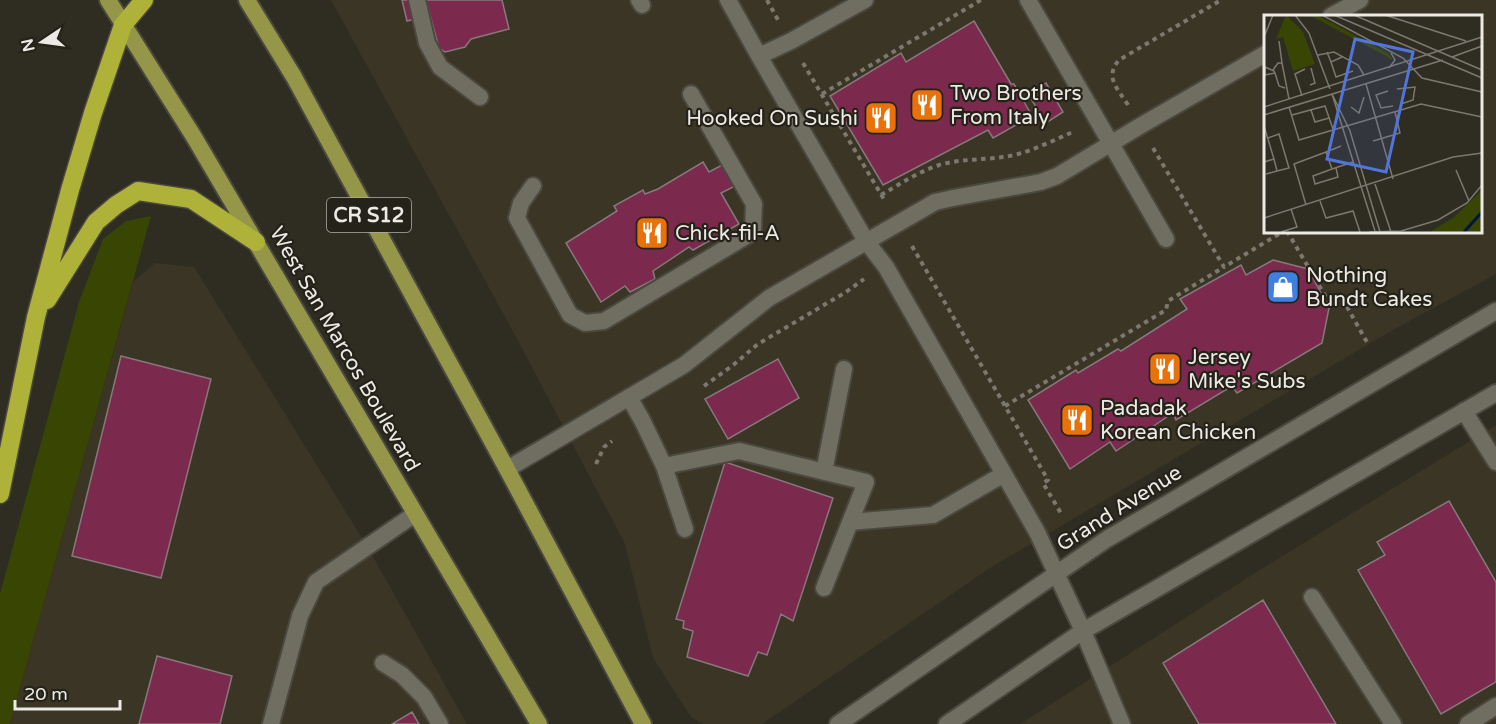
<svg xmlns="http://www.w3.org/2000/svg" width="1496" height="724" viewBox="0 0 1496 724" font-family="'Varela Round',sans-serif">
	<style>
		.built { fill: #3a3524; fill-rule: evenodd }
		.green { fill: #394502 }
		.building { fill: #7c294e; stroke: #86787c; stroke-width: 1.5 }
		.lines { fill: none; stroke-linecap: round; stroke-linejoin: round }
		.service-casing { stroke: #4a483f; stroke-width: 20 }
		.tertiary-casing { stroke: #4a483f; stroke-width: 20 }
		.primary-casing { stroke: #4a483f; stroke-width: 20 }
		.motorway-casing { stroke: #4a483f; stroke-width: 21 }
		.path { stroke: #7b7870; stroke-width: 4; stroke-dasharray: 4.5 4.5; stroke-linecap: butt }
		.service { stroke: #706d61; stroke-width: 16 }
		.tertiary { stroke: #706d61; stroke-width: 16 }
		.primary { stroke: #959648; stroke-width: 16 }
		.motorway { stroke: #aeb238; stroke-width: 18 }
		.labels { text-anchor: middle; stroke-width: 4.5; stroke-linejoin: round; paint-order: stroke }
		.shield { fill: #252319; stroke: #b0aea7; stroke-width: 1.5 }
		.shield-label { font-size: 20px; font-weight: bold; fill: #eceae4 }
		.poi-label { font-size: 21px; fill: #eceae4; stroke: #252319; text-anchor: start }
		.street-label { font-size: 21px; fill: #eceae4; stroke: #252319 }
		.inset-river { fill: none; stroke: #001444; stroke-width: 3 }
		.inset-road { fill: none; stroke: #7b7870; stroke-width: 1.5 }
		.view { fill: #5175db; fill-opacity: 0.15; stroke: #5175db; stroke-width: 3 }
		.inset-edge { fill: none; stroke: #eceae4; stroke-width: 3 }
	</style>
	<rect width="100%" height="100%" fill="#2f2c22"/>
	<path class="built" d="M331 0H1496V274L1391 331 990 568 762 724H703L691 717 653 658 625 544 516 337ZM1265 16H1480V231H1265Z
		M155 263 194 267 367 546 467 724H10L133 282Z
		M1496 425V724H1020L1258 571Z"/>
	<path class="green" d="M151 216 10 724H0V594L79 302 103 239 126 221Z"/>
	<path class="building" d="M402 0H426L430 15 407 21Z
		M426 0H502L509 29 471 39 465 47 445 52 439 48Z
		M974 21 1011 84H1014L1032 116 993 138 988 130 883 185 830 96 901 53 906 62Z
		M1046 83 1063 112 1046 123 1028 94Z
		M703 162 709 172 724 164 737 185 721 193 739 224 693 250 689 247 653 271 655 279 630 292 625 286 601 302 566 243 617 211 614 206 643 190 645 194 658 189Z
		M1273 260 1308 269 1329 308 1322 343 1237 393 1232 386 1176 420 1173 413 1116 451 1110 442 1070 469 1028 400 1076 370 1078 373 1118 349 1121 351 1187 309 1180 299 1241 265 1246 275Z
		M121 356 211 379 161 578 72 556Z
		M778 359 799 398 728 439 705 399Z
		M725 462 833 498 793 621 781 614 767 655 758 652 748 676 687 657 693 631 683 628 684 621 676 619Z
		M1449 501 1496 582V682L1441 714 1358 570 1385 555 1377 542Z
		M1263 600 1336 724H1199L1163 663Z
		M157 656 232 676 220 724H139Z
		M412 712 419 724H392Z"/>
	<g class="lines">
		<g class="service-casing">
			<path id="service" d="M417 0 427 43 440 67 480 97
				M639 0 642 5
				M728 0 759 56 866 241 886 267 1037 532 1083 631 1122 724
				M1028 0 1166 239
				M1331 16 1360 0
				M759 56 791 41 865 0
				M533 186 521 203 517 218 570 315 585 323 604 321 748 235 753 229 754 204 691 94
				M629 397 643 422 664 466 685 529
				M1464 411 1496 462
				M664 466 739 451 866 482 824 588
				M507 469 684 365 769 298 935 202 953 198 1041 182 1057 176 1140 126 1265 54
				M824 472 844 369
				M850 522 933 515 1004 474
				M1312 597 1393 724
				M383 663 402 675 424 697 440 724
				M271 724 300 616 316 582 415 514
				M1468 724 1496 706"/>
		</g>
		<g class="tertiary-casing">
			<path id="tertiary" d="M838 724 1107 539 1496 311
				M947 724 1083 631 1496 393"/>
		</g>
		<g class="primary-casing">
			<path id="primary" d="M108 0 194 137 539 724
				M247 0 294 77 507 469 643 724"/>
		</g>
		<g class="motorway-casing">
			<path id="motorway" d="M47 300 96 222 116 205 138 191 191 199 256 242
				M0 494 36 317 70 190 93 113 123 25 144 0"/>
		</g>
		<path class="path" d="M767 0 778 20
			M803 63 885 201
			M822 94 981 0
			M1128 105C1118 89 1104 77 1119 60L1221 0
			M1153 148 1224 267 1284 231
			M881 195C900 184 918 172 939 165 959 159 982 160 1003 157 1028 154 1051 141 1073 132
			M1287 231 1330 304 1342 298 1368 344
			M912 246 1048 480 1043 483 1062 515
			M704 386 732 366 758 344 846 292 864 279
			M1005 406 1166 310 1168 301 1224 267
			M596 464 604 447 612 441"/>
		<use href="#service" class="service"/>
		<use href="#tertiary" class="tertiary"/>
		<use href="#primary" class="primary"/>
		<use href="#motorway" class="motorway"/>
	</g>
	<defs>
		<g id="restaurant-square" transform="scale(1.725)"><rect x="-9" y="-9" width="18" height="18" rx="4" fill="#e8710a" stroke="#252319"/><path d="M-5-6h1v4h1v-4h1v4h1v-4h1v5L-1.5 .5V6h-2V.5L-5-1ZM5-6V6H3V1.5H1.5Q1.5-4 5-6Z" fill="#fff"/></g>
		<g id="shop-square" transform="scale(1.725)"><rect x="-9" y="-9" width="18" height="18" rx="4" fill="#3f7fe0" stroke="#252319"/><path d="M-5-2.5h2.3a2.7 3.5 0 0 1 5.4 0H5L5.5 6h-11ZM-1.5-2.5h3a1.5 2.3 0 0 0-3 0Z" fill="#fff"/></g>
	</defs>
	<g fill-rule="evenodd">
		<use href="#restaurant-square" x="927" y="105"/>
		<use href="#restaurant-square" x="881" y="118"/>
		<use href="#restaurant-square" x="652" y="233"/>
		<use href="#shop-square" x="1283" y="287"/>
		<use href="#restaurant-square" x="1165" y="369"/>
		<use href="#restaurant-square" x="1077" y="420"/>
	</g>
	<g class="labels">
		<rect class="shield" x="327" y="198" width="84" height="34" rx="4.5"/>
		<g class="shield-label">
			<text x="369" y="222">CR S12</text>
		</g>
		<g class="poi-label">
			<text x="950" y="100">Two Brothers<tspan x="950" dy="24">From Italy</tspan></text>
			<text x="858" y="125" text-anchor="end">Hooked On Sushi</text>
			<text x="675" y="240">Chick-fil-A</text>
			<text x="1306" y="282">Nothing<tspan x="1306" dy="24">Bundt Cakes</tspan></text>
			<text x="1188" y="364">Jersey<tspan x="1188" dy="24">Mike's Subs</tspan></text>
			<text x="1100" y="415">Padadak<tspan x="1100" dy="24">Korean Chicken</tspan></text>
		</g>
		<g class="street-label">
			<text transform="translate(345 349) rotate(60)" y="7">West San Marcos Boulevard</text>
			<text transform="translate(1119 508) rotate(-32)" y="7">Grand Avenue</text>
		</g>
	</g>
	<g transform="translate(1264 15)">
		<rect width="218" height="218" fill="#2f2c22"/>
		<path d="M22 0 39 17 51 49 29 56 19 22 12 24ZM39 0H53L124 38 129 45 49 2ZM217 176V217H166L190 202Z" fill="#394502"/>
		<path class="inset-river" d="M200 217 218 197"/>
		<path class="inset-road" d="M31 0 45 18 66 74M58 0 139 43 158 63 218 77M70 0 218 63M90 0 218 55M121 0 202 26M0 22 9 0M15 26 18 48M63 37 67 47 78 42M54 40 70 37 94 50 100 60M188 42 218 31M67 47 72 62 89 56M125 53 131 45 127 38M9 55 14 48H18L25 84M11 58 1 60V52L10 56 11 58 15 71 21 73M102 69 129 164M46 70 51 68 47 53M133 74 151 72 149 85 137 89M124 76 112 80 117 93 129 91M68 79 86 116 116 217M68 79 111 216M38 81 31 59 41 54M0 92 218 22M25 92 35 125 157 89 218 102M87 92 95 98 100 82M47 95 51 107 65 103M0 100 179 45M28 100 61 91 69 114M0 111 10 144 0 147M4 123 15 119 25 153 13 156M109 126 136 118 131 97M77 131 62 137 68 154 89 147M68 154 49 161 51 169 74 162 72 153M192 155 205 186M2 159 13 156 10 144M111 169 127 217M56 186 62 203 89 196 96 217M42 190 30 149 62 137M0 203 189 142 218 138M17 217 33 212 27 194M105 217 137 216 174 205 203 188 218 170"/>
		<path class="view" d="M91 24 149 37 122 157 63 144Z"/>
		<rect width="218" height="218" class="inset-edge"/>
	</g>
	<g transform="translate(42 42) rotate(257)" stroke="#252319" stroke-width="4.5" paint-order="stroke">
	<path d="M0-4.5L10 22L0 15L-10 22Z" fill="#eceae4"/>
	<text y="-9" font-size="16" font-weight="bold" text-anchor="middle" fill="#eceae4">N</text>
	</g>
	<path d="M15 700v9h105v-9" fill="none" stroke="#eceae4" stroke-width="3"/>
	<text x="24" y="700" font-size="18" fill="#eceae4" stroke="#252319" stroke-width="4.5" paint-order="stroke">20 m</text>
</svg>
